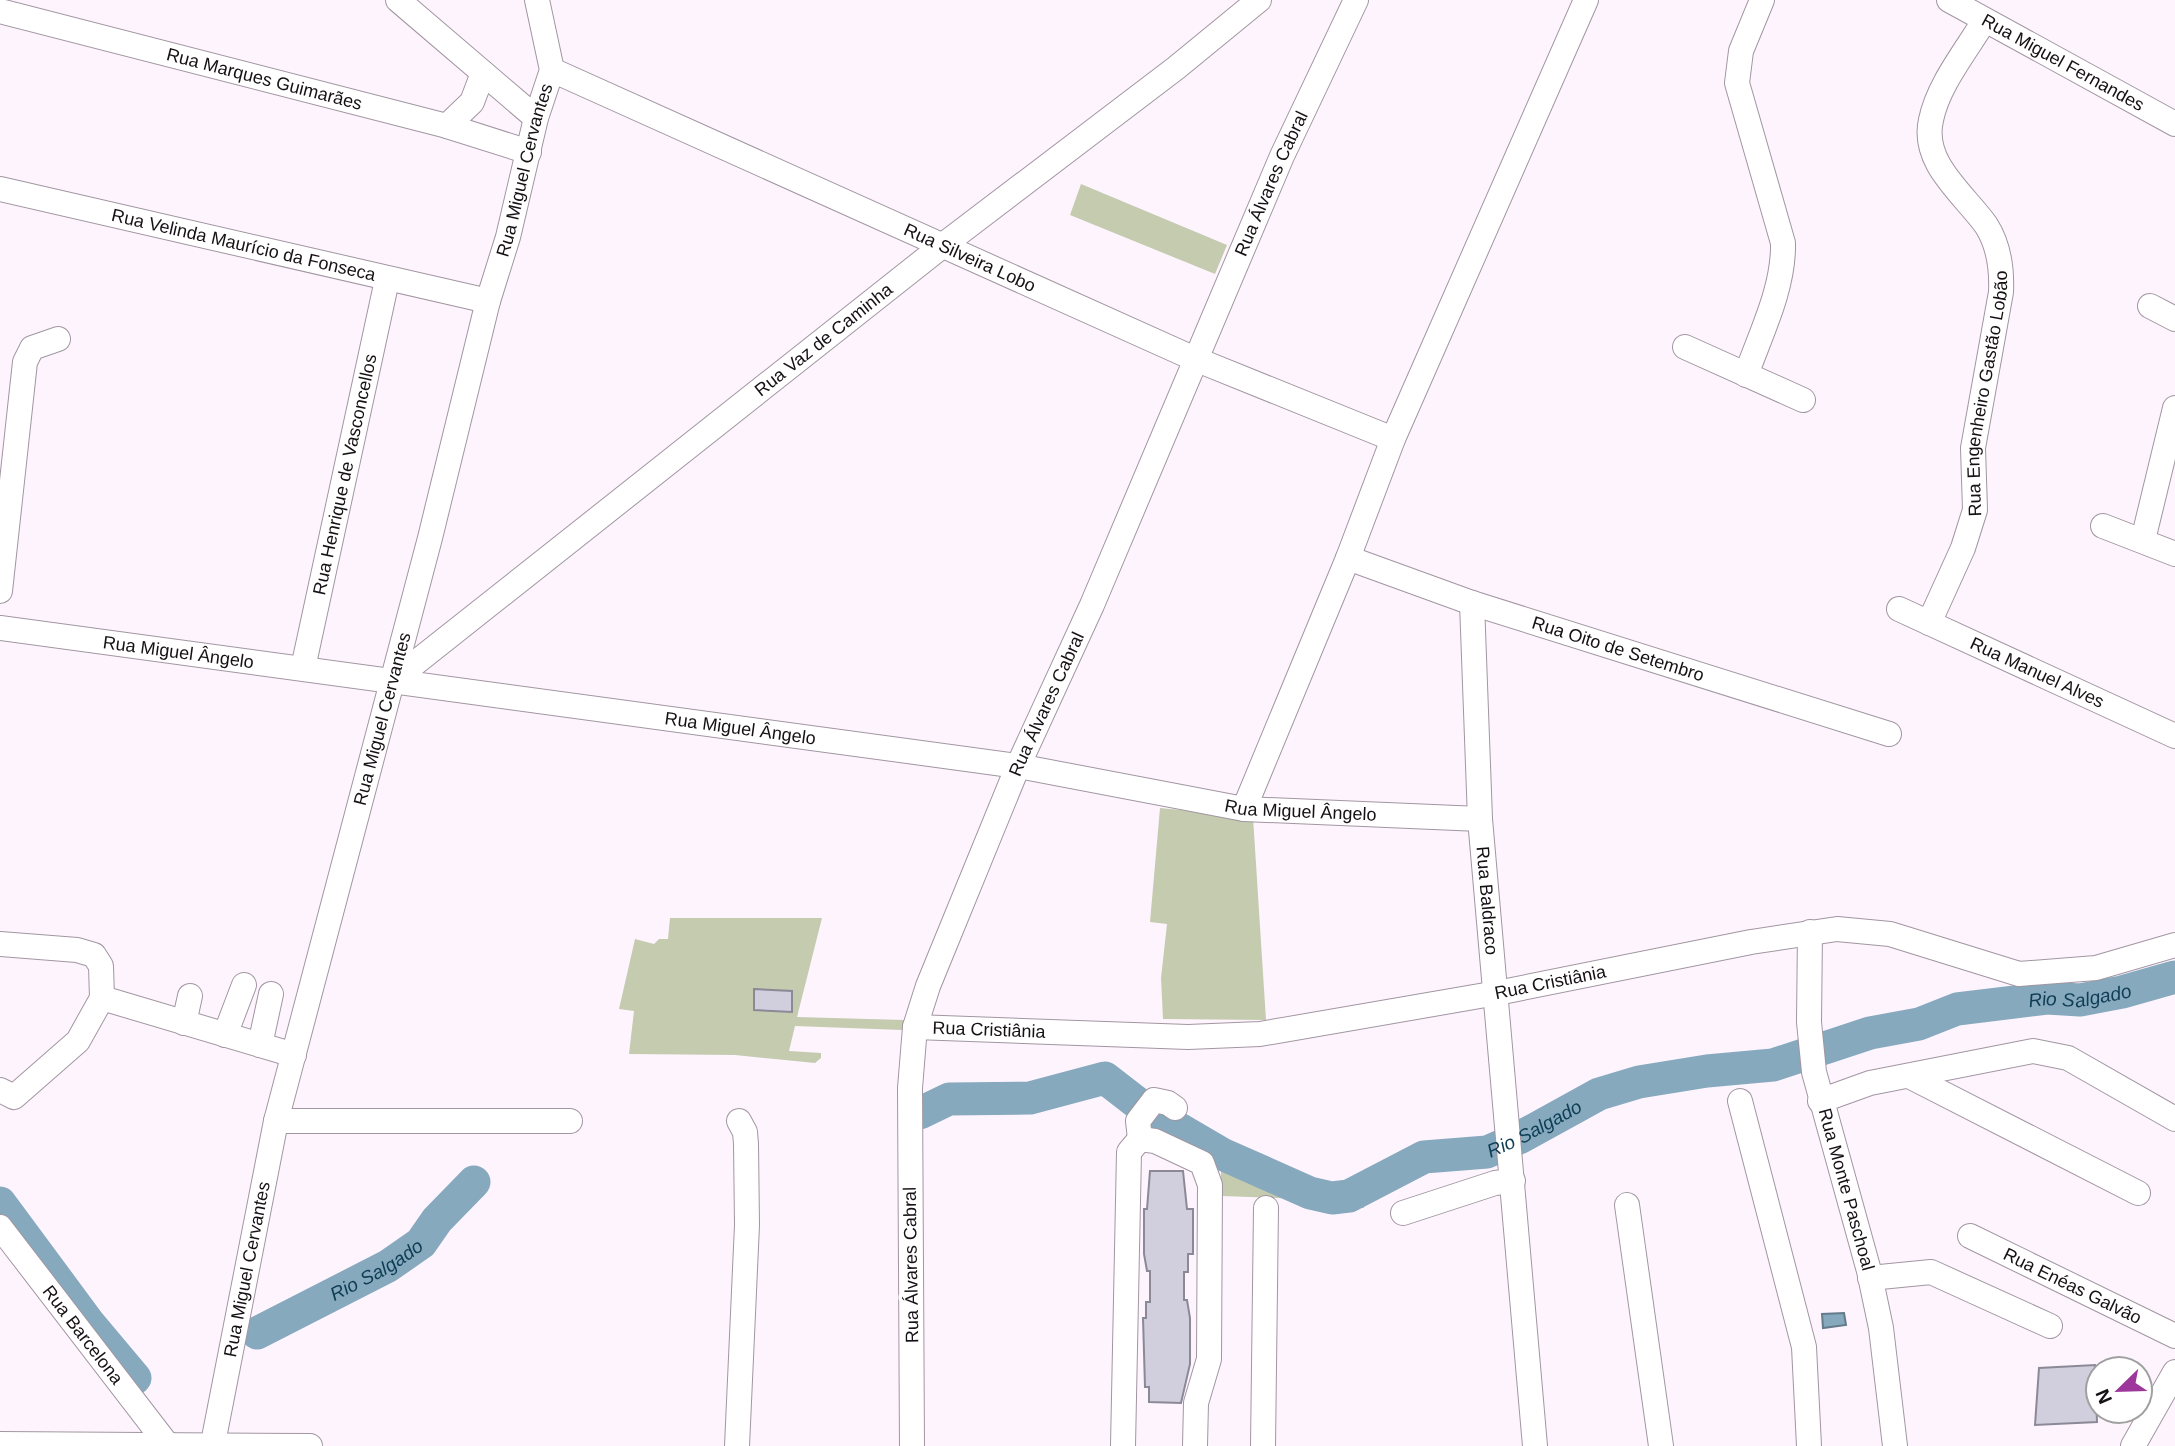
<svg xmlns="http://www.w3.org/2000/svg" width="2175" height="1446" viewBox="0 0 2175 1446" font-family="Helvetica,sans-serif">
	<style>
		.green { fill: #c4cbaf }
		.water { fill: #86a9be; stroke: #647b8b; stroke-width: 2 }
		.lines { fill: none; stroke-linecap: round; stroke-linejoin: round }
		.river { stroke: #86a9be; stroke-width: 33 }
		.building { fill: #d1cfde; stroke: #8c8997; stroke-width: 2 }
		.minor-casing { stroke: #a196a1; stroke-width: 26 }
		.minor { stroke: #fff; stroke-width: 24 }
		.labels { text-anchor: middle; stroke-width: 7; stroke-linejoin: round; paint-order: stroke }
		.street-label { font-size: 18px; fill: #151114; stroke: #fff }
		.water-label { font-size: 19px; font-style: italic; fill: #0e3d54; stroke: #fff }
	</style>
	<rect width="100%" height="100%" fill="#fef4fe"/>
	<path class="green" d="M1081 184 1227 245 1215 274 1070 215Z
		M1160 808 1253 817 1266 1020 1163 1019 1161 978 1167 924 1150 922Z
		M670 918H822L797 1017 904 1020 902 1030 795 1026 789 1051 821 1053V1058L815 1063 735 1055 629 1054 634 1011 619 1009 635 939 654 944 659 939H668Z
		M1493 1142 1494 1153 1440 1162 1438 1157 1419 1162V1167L1364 1195V1208L1309 1204 1308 1199 1221 1196V1144L1239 1154 1279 1164 1280 1171 1338 1193 1348 1192 1361 1184 1360 1177 1395 1163 1414 1151 1415 1153 1469 1148V1144Z"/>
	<path class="water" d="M1844 1313 1846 1325 1823 1328 1822 1314Z"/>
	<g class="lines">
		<g class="river">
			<path id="s1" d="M920 1113 949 1099 1030 1098 1105 1078 1145 1109 1222 1154 1310 1193 1332 1198 1349 1196 1424 1157 1487 1152 1519 1138 1599 1094 1639 1082 1707 1071 1773 1065 1870 1033 1919 1024 1957 1009 2047 998 2080 1000 2122 992 2175 977"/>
			<path d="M0 1203 88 1322 135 1378"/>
			<path id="s2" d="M257 1333 388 1266 421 1243 437 1220 474 1182"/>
		</g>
	</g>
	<path class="building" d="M754 989 792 991V1012L754 1010Z
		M1150 1171H1183L1187 1209H1193V1254H1188V1272H1184V1300H1187L1190 1318V1364L1181 1403 1149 1402V1387H1145L1143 1318H1146V1302H1150V1271H1147L1144 1254V1209H1147Z
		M2095 1365 2097 1422 2035 1425 2039 1368Z"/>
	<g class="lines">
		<g class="minor-casing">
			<g id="minor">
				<path d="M398 0 536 118"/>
				<path id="s3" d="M1949 0 2175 124"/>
				<path id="s4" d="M0 11 447 126 529 152"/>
				<path id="s5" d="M552 70 1195 359 1393 439"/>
				<path d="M447 126 472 102 483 73"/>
				<path id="s6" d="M0 189 488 301"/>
				<path d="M2150 306 2175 319"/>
				<path d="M1685 347 1803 400"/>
				<path d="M1746 375C1761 333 1784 288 1783 243L1737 83 1741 51 1762 0"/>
				<path d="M2103 526 2175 554"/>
				<path d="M2143 540 2175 408"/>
				<path id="s7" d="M1348 558 1472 603 1889 734"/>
				<path d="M0 591 25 362 32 348 58 339"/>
				<path id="s8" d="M1472 603 1480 819 1535 1446"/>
				<path id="s9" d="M1899 609 2175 736"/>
				<path id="s10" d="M1929 623 1963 548 1975 510 1973 448 2001 292C2002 269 1999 245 1986 225 1964 194 1921 163 1931 120 1938 85 1966 51 1984 21"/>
				<path id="s11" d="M0 628 1018 766 1244 809 1480 819"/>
				<path id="s12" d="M303 668 387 280"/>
				<path id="s13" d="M390 683 942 246 1176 68 1259 0"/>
				<path d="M1244 809 1348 558 1393 439 1586 0"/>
				<path id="s14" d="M1810 932 1809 1022 1814 1072 1869 1271 1881 1328 1895 1446"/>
				<path d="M0 944 77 950 94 955 101 966 102 998 78 1041 14 1097 0 1090"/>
				<path d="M102 998 294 1055"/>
				<path d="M184 1023 190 996"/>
				<path id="s15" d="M915 1027 1188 1037 1260 1034 1497 993 1751 942 1837 929 1890 934 2019 974 2096 968 2175 945"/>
				<path d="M225 1035 244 985"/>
				<path d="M260 1045 271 994"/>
				<path d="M1909 1076 2138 1193"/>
				<path d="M1740 1101 1804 1347 1809 1446"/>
				<path d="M1820 1101 1870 1083 2033 1051 2068 1058 2175 1119"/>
				<path d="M276 1121H570"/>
				<path d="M1140 1139 1138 1121 1154 1100 1168 1103 1175 1108"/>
				<path d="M1627 1205 1661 1446"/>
				<path d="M1403 1213 1495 1183 1513 1181"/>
				<path id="s16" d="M0 1227 166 1443"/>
				<path id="s17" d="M1970 1236 2175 1336"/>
				<path d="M1870 1278 1931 1272 2050 1326"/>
				<path id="s18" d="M213 1443 276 1121 430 538 488 301 508 237 536 118 552 70 537 0"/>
				<path d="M0 1444 310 1446"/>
				<path d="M737 1446 747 1225 746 1144 745 1132 739 1121"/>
				<path id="s19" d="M912 1446 910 1088 915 1027 928 986 1018 766 1092 605 1282 156 1356 0"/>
				<path d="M1123 1446 1129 1152 1140 1139 1155 1141 1202 1163 1210 1185 1209 1359 1196 1403 1195 1446"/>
				<path d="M1263 1446 1266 1208"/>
				<path d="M2133 1446 2175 1372"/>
			</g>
		</g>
		<use href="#minor" class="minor"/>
	</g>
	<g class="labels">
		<g class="street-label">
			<text dy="6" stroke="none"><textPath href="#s3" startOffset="130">Rua Miguel Fernandes</textPath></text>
			<text dy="6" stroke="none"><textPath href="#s4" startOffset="273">Rua Marques Guimarães</textPath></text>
			<text dy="6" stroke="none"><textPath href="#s18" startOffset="1311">Rua Miguel Cervantes</textPath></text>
			<text dy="6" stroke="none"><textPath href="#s19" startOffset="1335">Rua Álvares Cabral</textPath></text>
			<text dy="6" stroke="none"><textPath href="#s6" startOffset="250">Rua Velinda Maurício da Fonseca</textPath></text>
			<text dy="6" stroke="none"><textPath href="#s5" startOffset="458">Rua Silveira Lobo</textPath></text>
			<text dy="6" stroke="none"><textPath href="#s13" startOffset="553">Rua Vaz de Caminha</textPath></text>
			<text dy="6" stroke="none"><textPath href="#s10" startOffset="240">Rua Engenheiro Gastão Lobão</textPath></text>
			<text dy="6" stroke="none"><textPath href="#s12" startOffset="198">Rua Henrique de Vasconcellos</textPath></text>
			<text dy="6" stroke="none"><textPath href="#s7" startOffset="285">Rua Oito de Setembro</textPath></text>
			<text dy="6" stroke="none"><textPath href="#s11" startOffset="180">Rua Miguel Ângelo</textPath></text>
			<text dy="6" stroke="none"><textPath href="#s9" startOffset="152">Rua Manuel Alves</textPath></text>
			<text dy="6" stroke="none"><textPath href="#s19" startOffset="768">Rua Álvares Cabral</textPath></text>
			<text dy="6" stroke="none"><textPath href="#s18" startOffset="744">Rua Miguel Cervantes</textPath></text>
			<text dy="6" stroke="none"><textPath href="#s11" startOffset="747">Rua Miguel Ângelo</textPath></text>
			<text dy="6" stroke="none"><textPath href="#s11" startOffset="1314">Rua Miguel Ângelo</textPath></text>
			<text dy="6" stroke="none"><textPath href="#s8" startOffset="298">Rua Baldraco</textPath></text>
			<text dy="6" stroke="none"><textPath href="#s15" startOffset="640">Rua Cristiânia</textPath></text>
			<text dy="6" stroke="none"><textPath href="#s15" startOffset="74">Rua Cristiânia</textPath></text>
			<text dy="6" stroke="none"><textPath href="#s14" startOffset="262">Rua Monte Paschoal</textPath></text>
			<text transform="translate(911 1265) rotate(-91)" y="6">Rua Álvares Cabral</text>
			<text dy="6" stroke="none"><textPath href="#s18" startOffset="177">Rua Miguel Cervantes</textPath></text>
			<text dy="6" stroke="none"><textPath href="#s17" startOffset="114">Rua Enéas Galvão</textPath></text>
			<text dy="6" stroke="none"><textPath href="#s16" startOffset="136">Rua Barcelona</textPath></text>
		</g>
		<g class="water-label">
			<text dy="7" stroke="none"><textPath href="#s1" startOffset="1234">Rio Salgado</textPath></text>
			<text dy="7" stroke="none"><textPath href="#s1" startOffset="667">Rio Salgado</textPath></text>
			<text dy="7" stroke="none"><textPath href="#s2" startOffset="135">Rio Salgado</textPath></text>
		</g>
	</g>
	<g transform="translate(2119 1390) rotate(247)"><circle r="33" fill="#ffffff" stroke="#a1a0a1" stroke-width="2"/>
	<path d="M0-5L12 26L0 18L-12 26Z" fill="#9d379c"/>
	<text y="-10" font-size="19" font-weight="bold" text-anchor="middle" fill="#151114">N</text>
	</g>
</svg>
